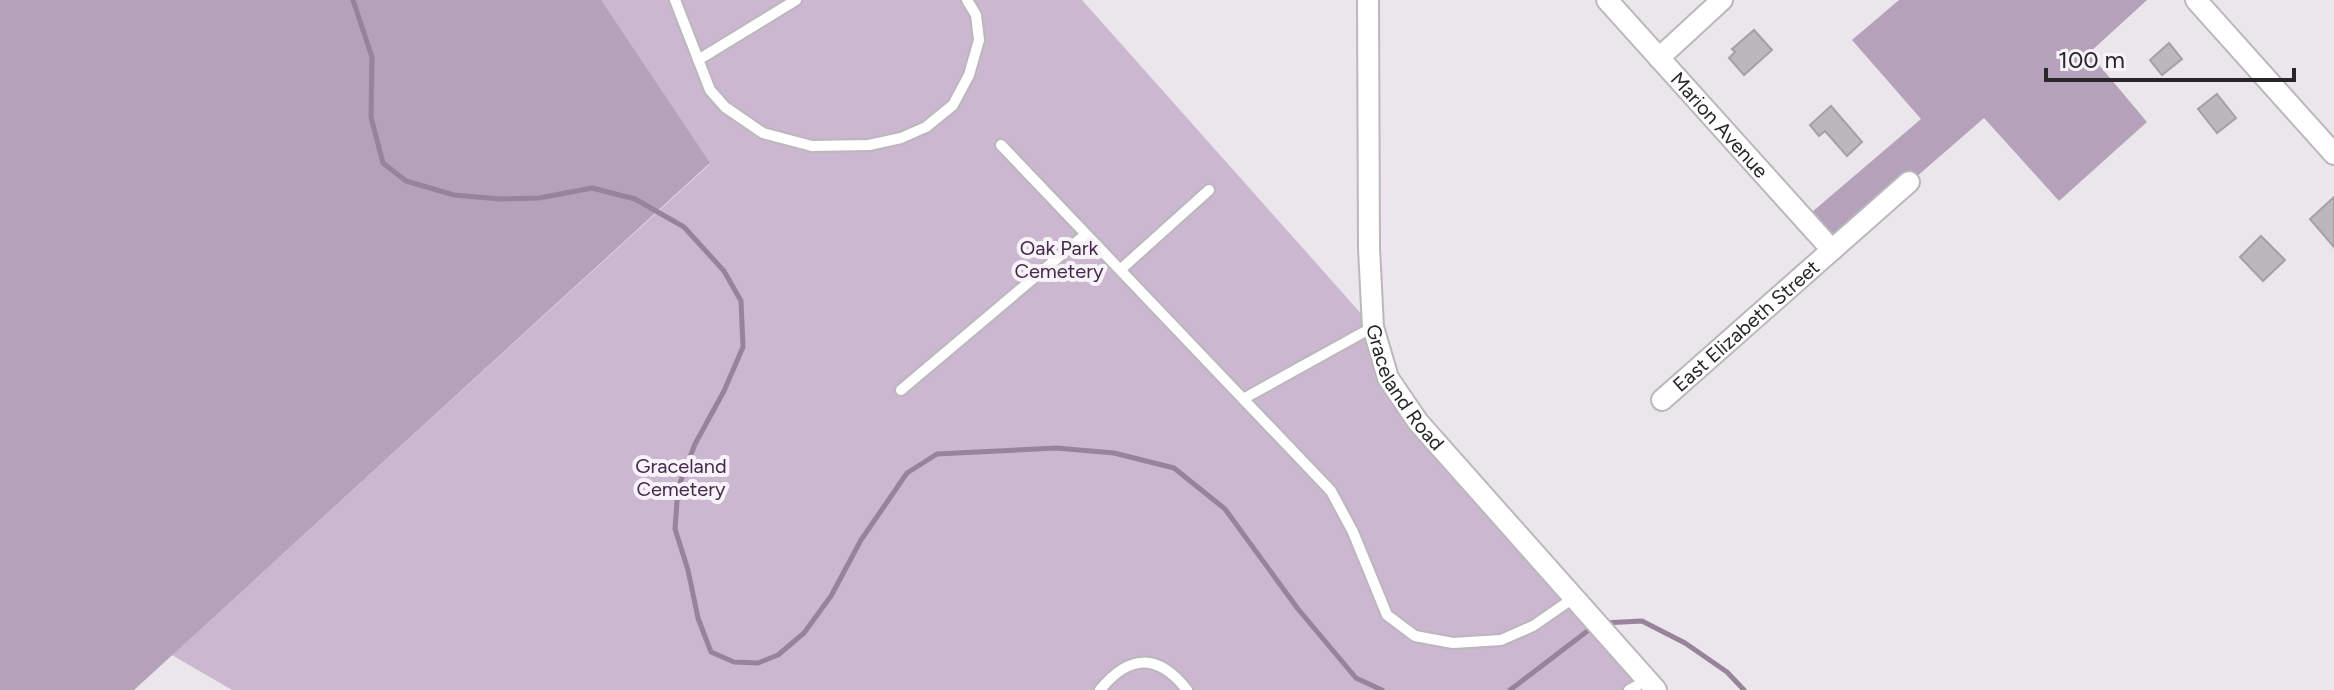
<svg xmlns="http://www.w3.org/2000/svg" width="2334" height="690" viewBox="0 0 2334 690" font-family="Figtree,sans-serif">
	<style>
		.green { fill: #cbb7cf }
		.forest { fill: #b5a1b9 }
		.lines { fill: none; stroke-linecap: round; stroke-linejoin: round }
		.stream { stroke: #97839a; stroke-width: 5 }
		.building { fill: #bbb7bc; stroke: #a4a0a4; stroke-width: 2 }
		.lane-casing { stroke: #bbb7bc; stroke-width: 14 }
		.street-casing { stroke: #bbb7bc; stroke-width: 24 }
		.lane { stroke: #fff; stroke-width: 10 }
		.street { stroke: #fff; stroke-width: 20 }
		.labels { text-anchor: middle; stroke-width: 8; stroke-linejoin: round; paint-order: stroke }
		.street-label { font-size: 20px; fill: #282628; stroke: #f8f3f9 }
		.park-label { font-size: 20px; fill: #45284b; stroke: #f8f3f9 }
	</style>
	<rect width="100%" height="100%" fill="#ebe6eb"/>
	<path class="green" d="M593 0H1082L1373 327 1388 378 1656 690H232L172 655 710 164Z"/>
	<path class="forest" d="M0 0H601L710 163 134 690H0Z
		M1899 0H2147L2089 53 2147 122 2059 201 1984 118 1832 250 1805 218 1921 119 1852 40Z"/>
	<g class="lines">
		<path class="stream" d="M353 0 372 57 371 117 383 163 406 181 454 195 500 199 539 198 592 188 635 199 684 227 724 271 741 301 743 347 724 391 695 444 678 488 675 529 688 570 698 618 711 652 734 662 758 663 778 655 804 633 831 596 861 540 907 473 937 454 1056 448 1114 453 1174 468 1225 509 1298 609 1356 678 1382 690
			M1603 623 1642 621 1685 643 1727 672 1744 690
			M1510 690 1594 626"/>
	</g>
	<path class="building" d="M1754 30 1772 50 1744 75 1729 58 1735 52 1732 49Z
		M2169 43 2182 59 2162 75 2150 60Z
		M2217 94 2236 118 2217 133 2198 109Z
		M1831 106 1862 142 1847 156 1825 131 1819 136 1810 125Z
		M2334 197V247L2310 219Z
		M2261 236 2285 260 2263 281 2240 257Z"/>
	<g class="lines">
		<g class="lane-casing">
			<path id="lane" d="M675 0 710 90 725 107 763 133 812 146 869 145 901 138 926 127 953 105 969 75 979 40 976 15 967 0
				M698 60 796 0
				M1001 145 1331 491 1353 532 1387 615 1415 636 1453 643 1501 640 1533 626 1575 597
				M1120 270 1209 190
				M901 390 1086 234
				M1243 399 1373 327
				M1100 690C1129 654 1158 653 1187 690
				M1629 690 1647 680"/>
		</g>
		<g class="street-casing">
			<g id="street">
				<path id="s1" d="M1368 0 1369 248 1373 327 1388 378 1418 422 1656 690"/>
				<path id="s2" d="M1607 0 1832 250"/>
				<path d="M2196 0 2334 154"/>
				<path d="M1659 58 1722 0"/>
				<path id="s3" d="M1662 400 1909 182"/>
			</g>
		</g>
		<use href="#lane" class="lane"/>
		<use href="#street" class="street"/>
	</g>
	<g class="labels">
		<g class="street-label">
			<text dy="7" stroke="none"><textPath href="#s2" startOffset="168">Marion Avenue</textPath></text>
			<text dy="7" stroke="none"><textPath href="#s3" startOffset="112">East Elizabeth Street</textPath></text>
			<text dy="7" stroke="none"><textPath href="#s1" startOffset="396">Graceland Road</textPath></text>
		</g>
		<g class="park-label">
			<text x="1059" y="255">Oak Park<tspan x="1059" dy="23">Cemetery</tspan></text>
			<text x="681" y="473">Graceland<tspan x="681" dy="23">Cemetery</tspan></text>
		</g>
	</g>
	<path d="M2046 68v12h248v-12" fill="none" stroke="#282628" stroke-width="4"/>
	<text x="2058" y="68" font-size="24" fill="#282628" stroke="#f8f3f9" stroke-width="6" paint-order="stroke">100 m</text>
</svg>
